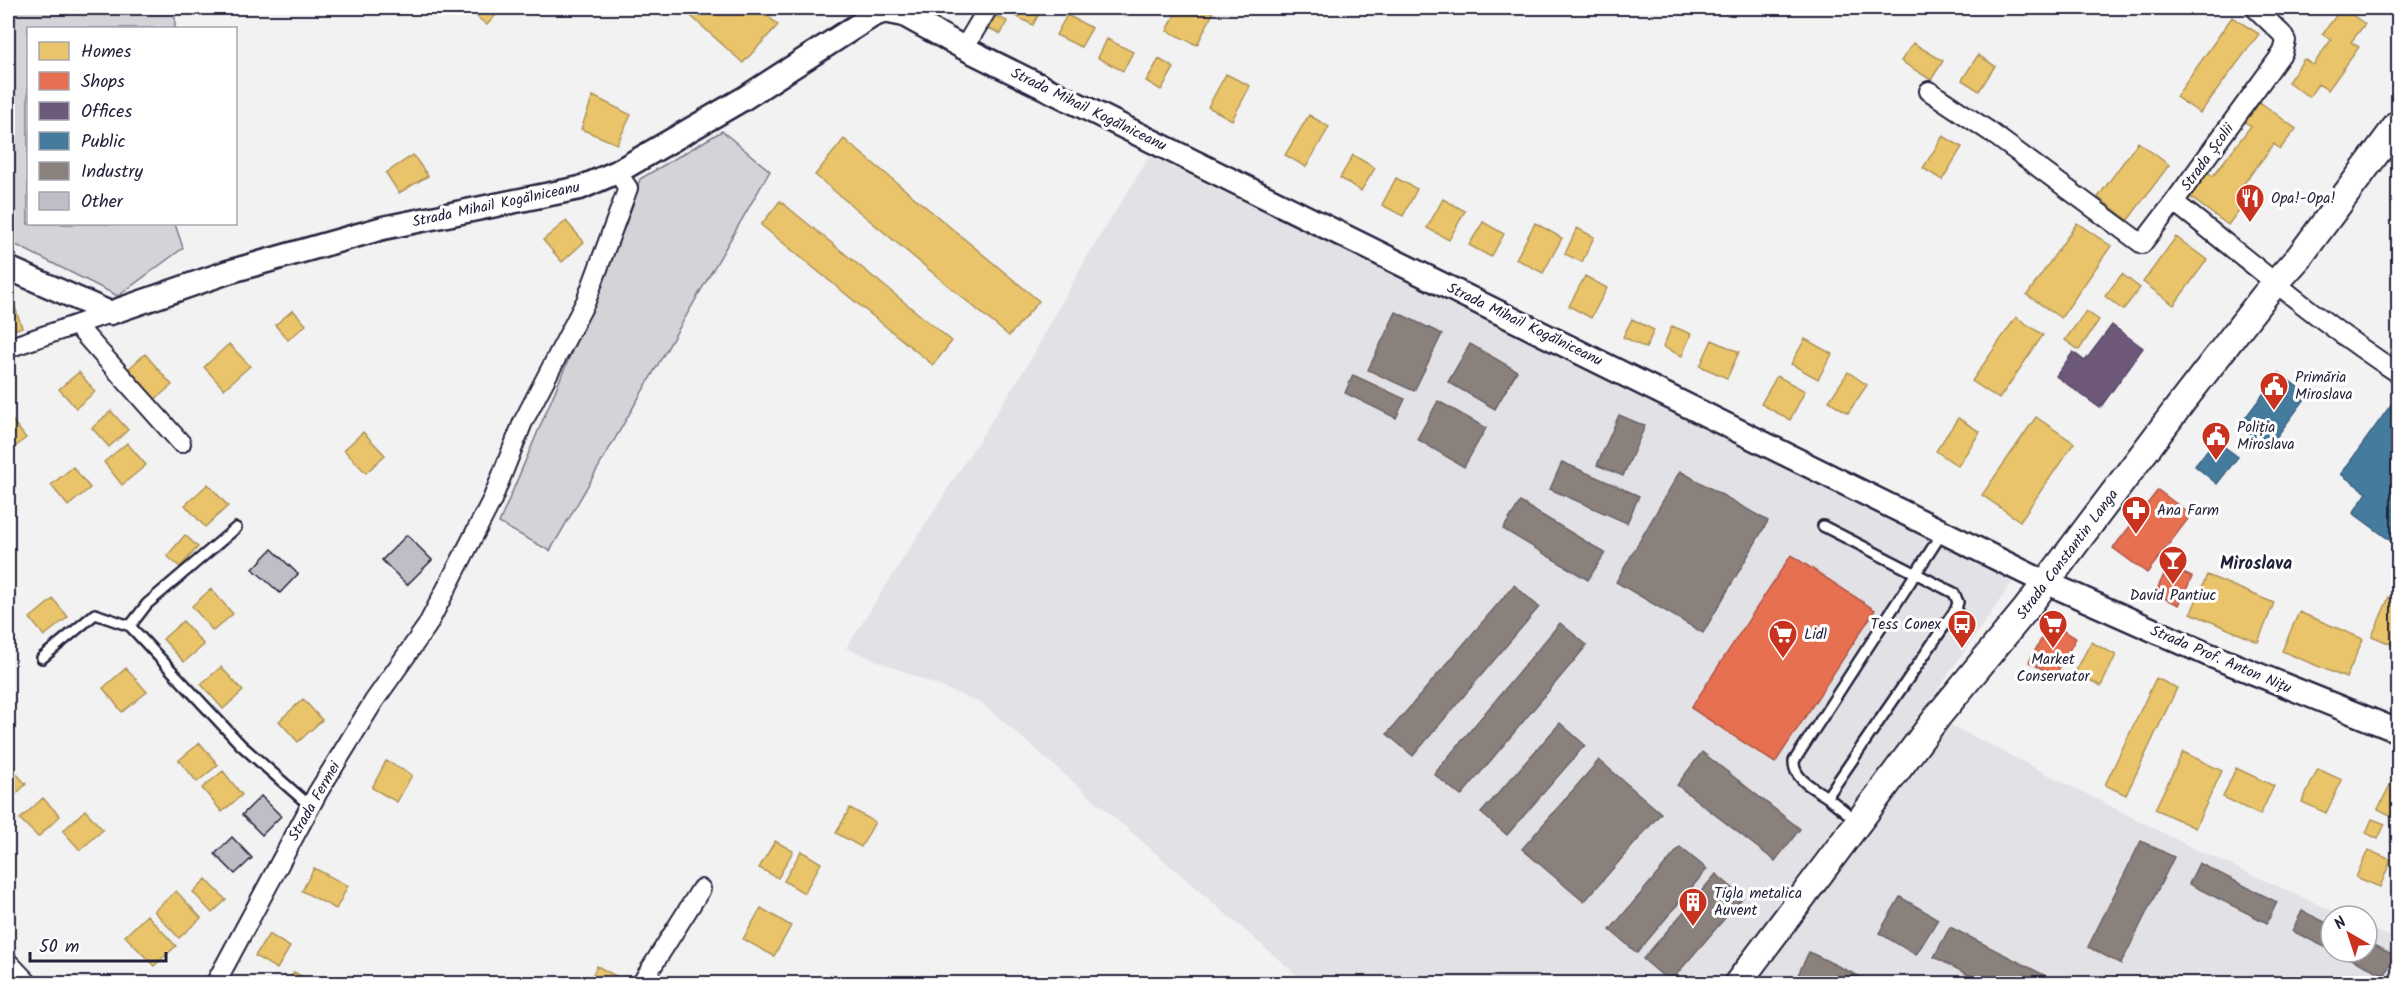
<svg xmlns="http://www.w3.org/2000/svg" width="2406" height="991" viewBox="0 0 2406 991" font-family="Kalam,sans-serif">
	<style>
		.built { fill: #e2e2e6 }
		.green { fill: #d3d3d8; stroke: #7a7a8a; stroke-width: 1.5 }
		.homes { fill: #e9c46a; stroke: #ad935c; stroke-width: 1.5 }
		.shops { fill: #e76f51; stroke: #ac584a; stroke-width: 1.5 }
		.offices { fill: #6d597a; stroke: #564867; stroke-width: 1.5 }
		.public { fill: #457b9d; stroke: #3a6080; stroke-width: 1.5 }
		.industry { fill: #8a817c; stroke: #6b6468; stroke-width: 1.5 }
		.building { fill: #bebec6; stroke: #22223b; stroke-width: 1.5 }
		.lines { fill: none; stroke-linecap: round; stroke-linejoin: round }
		.service-casing { stroke: #22223b; stroke-width: 14 }
		.minor-casing { stroke: #22223b; stroke-width: 22 }
		.tertiary-casing { stroke: #22223b; stroke-width: 27 }
		.secondary-casing { stroke: #22223b; stroke-width: 30 }
		.service { stroke: #fff; stroke-width: 9 }
		.minor { stroke: #fff; stroke-width: 18 }
		.tertiary { stroke: #fff; stroke-width: 22 }
		.secondary { stroke: #fff; stroke-width: 26 }
		.labels { text-anchor: middle; stroke-width: 6; stroke-linejoin: round; paint-order: stroke }
		.street-label { font-size: 15px; fill: #22223b; stroke: #fff }
		.poi-label { font-size: 15px; fill: #22223b; stroke: #fff; text-anchor: start }
		.quarter-label { font-size: 18px; font-weight: bold; fill: #22223b; stroke: #fff }
	</style>
	<rect width="100%" height="100%" fill="#f2f2f3"/>
	<filter id="ink" filterUnits="userSpaceOnUse"><feTurbulence type="fractalNoise" baseFrequency=".0167" numOctaves="2"/><feDisplacementMap in="SourceGraphic" scale="12" xChannelSelector="R" yChannelSelector="G"/><feConvolveMatrix kernelMatrix="1 2 1 2 8 2 1 2 1" color-interpolation-filters="sRGB"/></filter>
	<g filter="url(#ink)">
		<path class="built" d="M1150 156 1438 297 1577 361 2018 574 1923 711 2197 850 2344 916H2331V952H2367V927L2398 940V973L2394 984 1306 983 983 704 846 648 1031 359 1085 260Z"/>
		<path class="green" d="M8 8H175V28H28V224H175L183 248 118 296 8 241Z
			M722 131 770 171 550 551 499 523 626 224 640 179Z"/>
		<path class="homes" d="M466 8H502L487 25Z
			M682 8H759L778 25 743 63Z
			M1014 8H1042L1033 25 1011 14Z
			M1178 8H1201L1213 13 1197 45 1167 31Z
			M2342 8 2365 24 2351 42 2359 47 2328 90 2318 84 2309 97 2288 82 2304 59 2313 65 2331 40 2322 34Z
			M994 15 1007 21 1001 34 988 28Z
			M1067 15 1092 28 1081 47 1056 35Z
			M2232 17 2259 34 2200 113 2176 97Z
			M1107 39 1133 52 1123 71 1098 58Z
			M1913 43 1943 61 1931 80 1901 61Z
			M1978 55 1995 66 1979 91 1962 80Z
			M1159 59 1174 68 1161 90 1146 81Z
			M1226 74 1250 86 1232 120 1208 107Z
			M593 96 631 115 617 144 581 129Z
			M2260 102 2296 129 2280 149 2274 144 2235 195 2245 202 2228 225 2186 194 2205 170 2213 176 2251 126 2245 122Z
			M1309 115 1329 127 1306 167 1285 155Z
			M1943 136 1962 147 1942 180 1923 168Z
			M844 139 1039 301 1009 336 815 175Z
			M2138 142 2169 165 2128 220 2098 197Z
			M413 155 428 176 399 193 386 173Z
			M1353 155 1375 168 1361 191 1340 178Z
			M1396 178 1417 189 1403 216 1382 205Z
			M1443 199 1465 211 1449 240 1427 228Z
			M780 201 952 341 933 365 761 225Z
			M566 221 584 242 562 262 543 240Z
			M1483 222 1504 234 1491 257 1469 245Z
			M1535 223 1562 238 1543 273 1516 259Z
			M2077 223 2111 246 2061 318 2027 295Z
			M1577 228 1594 237 1582 262 1565 254Z
			M2176 237 2207 260 2174 305 2143 282Z
			M2122 274 2140 288 2123 310 2105 296Z
			M1585 276 1607 288 1591 318 1569 306Z
			M12 299 22 327 8 332V301Z
			M293 310 306 325 288 340 275 325Z
			M2086 311 2099 320 2079 350 2065 340Z
			M2016 317 2043 335 1999 399 1972 381Z
			M1632 319 1654 330 1646 348 1623 337Z
			M1672 326 1691 334 1682 356 1663 347Z
			M1805 339 1832 354 1818 379 1791 364Z
			M1712 340 1739 352 1727 378 1700 366Z
			M229 344 250 366 224 389 204 367Z
			M145 354 172 385 153 401 126 371Z
			M79 372 95 392 76 408 59 389Z
			M1848 372 1867 385 1848 413 1829 401Z
			M1777 376 1805 391 1790 420 1761 404Z
			M111 411 128 430 109 447 92 428Z
			M8 415 26 438 8 453Z
			M2036 417 2074 443 2020 521 1982 495Z
			M1958 418 1980 432 1958 466 1936 451Z
			M363 432 385 455 366 473 344 450Z
			M127 443 146 465 122 485 104 462Z
			M73 467 90 488 68 506 51 485Z
			M208 484 228 506 205 527 185 505Z
			M185 535 198 547 180 567 167 556Z
			M2207 575 2274 603 2258 642 2191 613Z
			M211 589 233 614 213 631 192 606Z
			M2389 597 2398 601V647L2372 636Z
			M53 599 68 617 44 636 30 618Z
			M2299 612 2363 639 2346 678 2282 651Z
			M183 621 204 645 184 662 163 639Z
			M2091 642 2116 655 2101 686 2075 673Z
			M221 667 243 691 223 709 201 684Z
			M126 668 147 692 122 712 103 688Z
			M2156 678 2177 688 2126 795 2105 785Z
			M303 699 322 720 298 742 279 721Z
			M200 743 218 765 197 782 179 760Z
			M2183 752 2222 771 2195 828 2155 809Z
			M386 761 412 775 397 802 372 788Z
			M8 765 26 784 8 802Z
			M2236 768 2274 786 2260 815 2223 797Z
			M2318 769 2342 780 2326 813 2302 802Z
			M223 771 242 795 222 812 202 788Z
			M2391 783 2398 786V819L2378 809Z
			M43 798 60 816 38 837 20 819Z
			M850 808 875 822 861 847 836 833Z
			M85 810 103 830 80 850 63 831Z
			M2372 819 2385 824 2378 839 2366 833Z
			M775 841 793 851 778 878 759 868Z
			M2368 850 2391 860 2380 887 2356 877Z
			M801 851 821 863 804 893 784 881Z
			M314 868 348 886 336 909 302 891Z
			M206 879 226 900 212 913 193 892Z
			M176 891 201 918 179 938 154 911Z
			M761 908 791 926 774 956 743 939Z
			M147 915 176 946 154 966 125 936Z
			M269 934 290 947 277 969 255 956Z
			M597 966 625 981 624 984H588Z
			M294 972 315 984H287Z"/>
		<path class="shops" d="M2158 490 2191 515 2147 573 2113 548Z
			M1791 555 1875 610 1775 763 1691 708Z
			M2168 566 2192 577 2179 605 2155 594Z
			M2050 623 2076 638 2055 676 2029 662Z"/>
		<path class="offices" d="M2112 325 2143 348 2100 408 2056 376 2073 352 2085 361Z"/>
		<path class="public" d="M2279 373 2308 395 2268 448 2239 426Z
			M2398 395V546L2353 513 2367 493 2341 474Z
			M2215 440 2238 457 2217 484 2195 466Z"/>
		<path class="industry" d="M1396 312 1442 334 1414 391 1368 370Z
			M1470 344 1517 371 1495 409 1448 382Z
			M1353 375 1405 399 1396 418 1345 393Z
			M1438 401 1486 428 1464 467 1417 439Z
			M1619 415 1645 426 1623 476 1597 465Z
			M1562 462 1639 496 1627 523 1550 489Z
			M1680 471 1768 521 1703 633 1616 582Z
			M1520 502 1605 553 1588 580 1503 529Z
			M1514 585 1539 607 1413 756 1387 734Z
			M1560 623 1587 645 1461 796 1434 774Z
			M1560 723 1585 745 1507 835 1481 813Z
			M1702 752 1800 829 1775 861 1677 785Z
			M1599 760 1661 813 1584 902 1522 849Z
			M2141 841 2174 857 2121 964 2088 947Z
			M1680 847 1707 869 1637 953 1610 930Z
			M2199 863 2277 902 2267 923 2189 884Z
			M1716 874 1743 897 1670 982 1643 959Z
			M1900 897 1938 919 1916 955 1879 933Z
			M2302 911 2331 925V950L2292 931Z
			M1950 927 2054 980 2052 984H1986L1934 957Z
			M2367 942 2394 955 2385 975 2336 952H2367Z
			M1809 952 1875 984 1794 983Z"/>
		<path class="building" d="M407 535 432 560 407 585 382 560Z
			M272 549 298 574 280 593 253 569Z
			M261 796 281 816 262 835 242 815Z
			M232 837 252 858 235 874 215 854Z"/>
		<g class="lines">
			<g class="service-casing">
				<path id="service" d="M1823 526 1954 593 1958 602 1956 609 1827 797C1814 788 1793 779 1794 761L1942 533
					M130 626 147 604 236 528
					M42 658 95 614 130 626 241 745 310 806
					M1827 797 1856 820"/>
			</g>
			<g class="minor-casing">
				<path id="minor" d="M2255 8 2282 34 2286 41 2283 52 2174 202C2249 260 2319 322 2398 373
					M964 48 988 8
					M1929 91 1989 131 2142 244 2174 202
					M76 325 181 443
					M8 348 110 313
					M8 962 29 984
					M215 984 318 792 374 701 427 626 492 500 523 422 586 301 628 188 617 172
					M641 984 701 889"/>
			</g>
			<g class="tertiary-casing">
				<path id="tertiary" d="M8 268 110 313 228 272 383 228 580 188 617 172 743 99 872 16 884 11 904 15 964 48 2032 576 2207 654 2398 731"/>
			</g>
			<g class="secondary-casing">
				<path id="secondary" d="M1737 984 1938 716 2026 609 2183 401 2265 295 2300 256 2398 124"/>
			</g>
			<use href="#service" class="service"/>
			<use href="#minor" class="minor"/>
			<use href="#tertiary" class="tertiary"/>
			<use href="#secondary" class="secondary"/>
		</g>
	</g>
	<defs>
		<g id="restaurant-pin" transform="scale(1.5)"><path d="M0 17L-7.5 6A9.5 9.5 0 1 1 7.5 6Z" fill="#c8321e" stroke="#fff"/><path d="M-5-6h1v4h1v-4h1v4h1v-4h1v5L-1.5 .5V6h-2V.5L-5-1ZM5-6V6H3V1.5H1.5Q1.5-4 5-6Z" fill="#fff"/></g>
		<g id="civic-pin" transform="scale(1.5)"><path d="M0 17L-7.5 6A9.5 9.5 0 1 1 7.5 6Z" fill="#c8321e" stroke="#fff"/><path d="M-.6-6.5H3V-4.5H.6V-3L4-1V1h2V6H-6V1h2V-1L-.6-3ZM-1.2 2.5V6h2.4V2.5Z" fill="#fff"/></g>
		<g id="pharmacy-pin" transform="scale(1.5)"><path d="M0 17L-7.5 6A9.5 9.5 0 1 1 7.5 6Z" fill="#c8321e" stroke="#fff"/><path d="M-2-6h4v4h4v4h-4v4h-4v-4h-4v-4h4Z" fill="#fff"/></g>
		<g id="bar-pin" transform="scale(1.5)"><path d="M0 17L-7.5 6A9.5 9.5 0 1 1 7.5 6Z" fill="#c8321e" stroke="#fff"/><path d="M-6-5H6L.8 .8V4.5H3.5V6h-7V4.5H-.8V.8Z" fill="#fff"/></g>
		<g id="bus-pin" transform="scale(1.5)"><path d="M0 17L-7.5 6A9.5 9.5 0 1 1 7.5 6Z" fill="#c8321e" stroke="#fff"/><path d="M-5-6H5V4H4V6H2V4H-2V6H-4V4H-5ZM-3.5-4V0h7V-4ZM-3.5 1.2v1.5H-2V1.2ZM2 1.2v1.5H3.5V1.2Z" fill="#fff"/></g>
		<g id="supermarket-pin" transform="scale(1.5)"><path d="M0 17L-7.5 6A9.5 9.5 0 1 1 7.5 6Z" fill="#c8321e" stroke="#fff"/><path d="M-6-5.5h2.5l.6 2H6L4.5 2H-2.5L-4.4-4H-6ZM-1.5 3.2a1.3 1.3 0 1 0 .1 0ZM3 3.2a1.3 1.3 0 1 0 .1 0Z" fill="#fff"/></g>
		<g id="building-pin" transform="scale(1.5)"><path d="M0 17L-7.5 6A9.5 9.5 0 1 1 7.5 6Z" fill="#c8321e" stroke="#fff"/><path d="M-4-6H4V6H1V3H-1V6H-4ZM-2.5-4.3h1.7v1.8h-1.7ZM.8-4.3h1.7v1.8H.8ZM-2.5-1h1.7V.8h-1.7ZM.8-1h1.7V.8H.8Z" fill="#fff"/></g>
	</defs>
	<g fill-rule="evenodd">
		<use href="#restaurant-pin" x="2250" y="198"/>
		<use href="#civic-pin" x="2274" y="386"/>
		<use href="#civic-pin" x="2216" y="436"/>
		<use href="#pharmacy-pin" x="2136" y="510"/>
		<use href="#bar-pin" x="2173" y="560"/>
		<use href="#bus-pin" x="1962" y="624"/>
		<use href="#supermarket-pin" x="2053" y="624"/>
		<use href="#supermarket-pin" x="1783" y="634"/>
		<use href="#building-pin" x="1693" y="902"/>
	</g>
	<g class="labels">
		<g class="street-label">
			<text transform="translate(1089 109) rotate(26)" y="5">Strada Mihail Kogălniceanu</text>
			<text transform="translate(2207 157) rotate(-54)" y="5">Strada Școlii</text>
			<text transform="translate(496 204) rotate(-12)" y="5">Strada Mihail Kogălniceanu</text>
			<text transform="translate(1525 324) rotate(26)" y="5">Strada Mihail Kogălniceanu</text>
			<text transform="translate(2067 554) rotate(-53)" y="5">Strada Constantin Langa</text>
			<text transform="translate(2221 659) rotate(23)" y="5">Strada Prof. Anton Nițu</text>
			<text transform="translate(314 801) rotate(-60)" y="5">Strada Fermei</text>
		</g>
		<g class="poi-label">
			<text x="2271" y="203">Opa!-Opa!</text>
			<text x="2295" y="382">Primăria<tspan x="2295" dy="17">Miroslava</tspan></text>
			<text x="2237" y="432">Poliția<tspan x="2237" dy="17">Miroslava</tspan></text>
			<text x="2157" y="515">Ana Farm</text>
			<text x="2173" y="600" text-anchor="middle">David Pantiuc</text>
			<text x="1941" y="629" text-anchor="end">Tess Conex</text>
			<text x="1804" y="639">Lidl</text>
			<text x="2053" y="664" text-anchor="middle">Market<tspan x="2053" dy="17">Conservator</tspan></text>
			<text x="1714" y="898">Tigla metalica<tspan x="1714" dy="17">Auvent</tspan></text>
		</g>
		<g class="quarter-label">
			<text x="2256" y="569">Miroslava</text>
		</g>
	</g>
	<rect width="2406" height="991" fill="none" stroke="#fff" stroke-width="30"/>
	<rect x="15" y="15" width="2376" height="961" fill="none" stroke="#22223b" stroke-width="2" filter="url(#ink)"/>
	<rect x="27" y="27" width="210" height="198" fill="#ffffff" stroke="#a7a7b1" stroke-width="1.5"/>
	<rect x="39" y="42" width="30" height="18" fill="#e9c46a" stroke="#a7a7b1" stroke-width="1.5"/>
	<text x="81" y="57" font-size="18" fill="#22223b">Homes</text>
	<rect x="39" y="72" width="30" height="18" fill="#e76f51" stroke="#a7a7b1" stroke-width="1.5"/>
	<text x="81" y="87" font-size="18" fill="#22223b">Shops</text>
	<rect x="39" y="102" width="30" height="18" fill="#6d597a" stroke="#a7a7b1" stroke-width="1.5"/>
	<text x="81" y="117" font-size="18" fill="#22223b">Offices</text>
	<rect x="39" y="132" width="30" height="18" fill="#457b9d" stroke="#a7a7b1" stroke-width="1.5"/>
	<text x="81" y="147" font-size="18" fill="#22223b">Public</text>
	<rect x="39" y="162" width="30" height="18" fill="#8a817c" stroke="#a7a7b1" stroke-width="1.5"/>
	<text x="81" y="177" font-size="18" fill="#22223b">Industry</text>
	<rect x="39" y="192" width="30" height="18" fill="#bebec6" stroke="#a7a7b1" stroke-width="1.5"/>
	<text x="81" y="207" font-size="18" fill="#22223b">Other</text>
	<g transform="translate(2349 934) rotate(321)"><circle r="28" fill="#ffffff" stroke="#a7a7b1" stroke-width="1.5"/>
	<path d="M0-4.5L10 22L0 15L-10 22Z" fill="#c8321e"/>
	<text y="-9" font-size="16" font-weight="bold" text-anchor="middle" fill="#22223b">N</text>
	</g>
	<path d="M30 952v9h136v-9" fill="none" stroke="#22223b" stroke-width="3"/>
	<text x="39" y="952" font-size="18" fill="#22223b" stroke="#ffffff" stroke-width="4.5" paint-order="stroke">50 m</text>
</svg>
